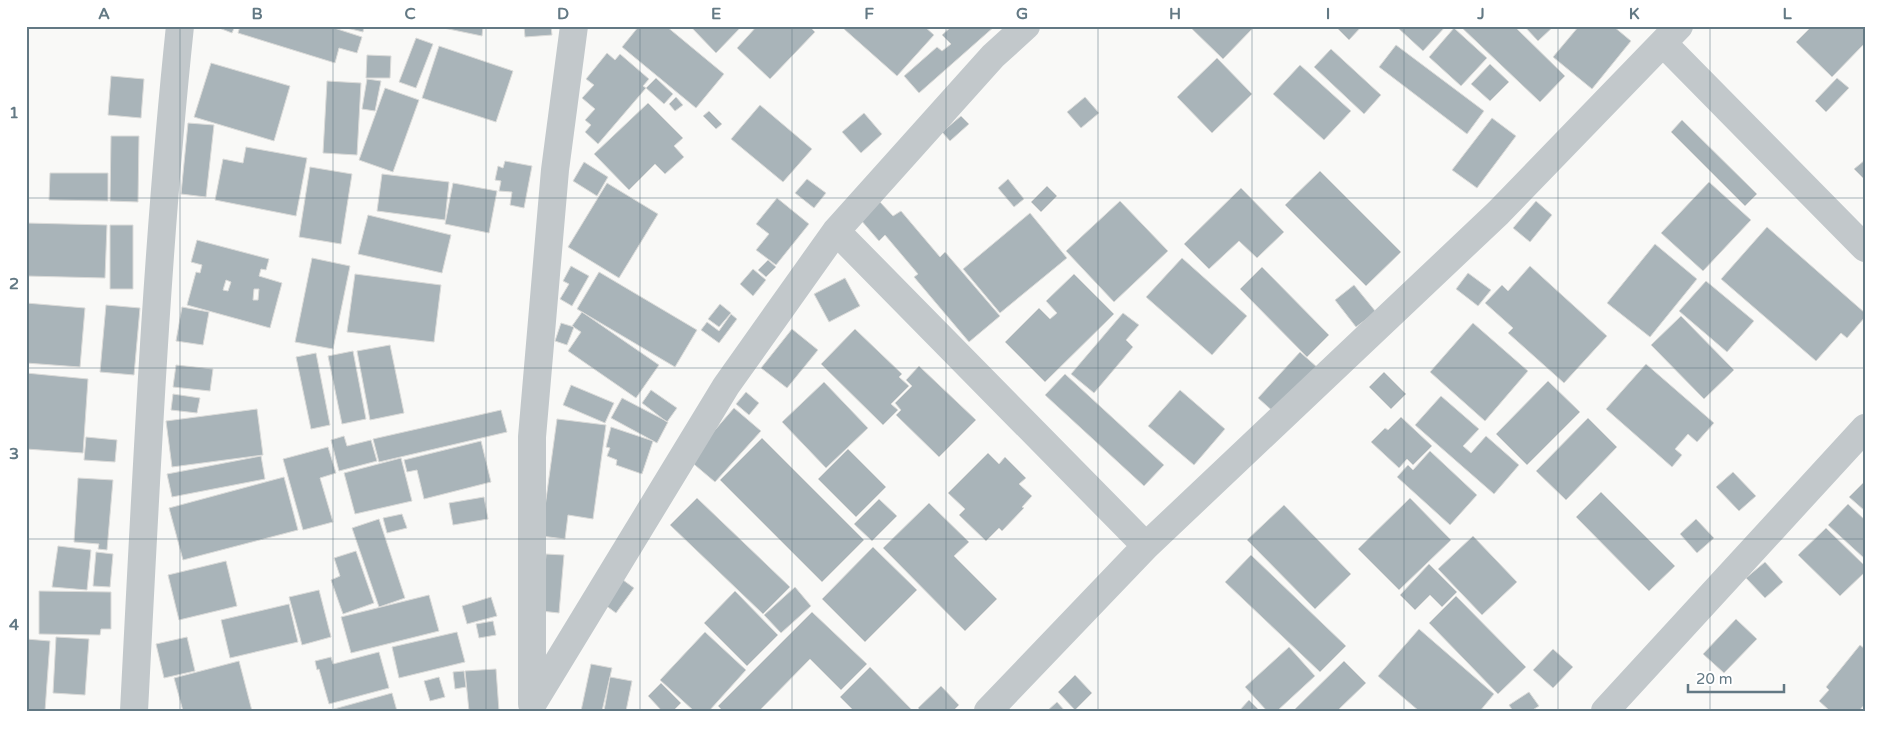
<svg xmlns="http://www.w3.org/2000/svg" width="1891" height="737" viewBox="0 0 1891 737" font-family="'Varela Round',sans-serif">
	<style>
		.building { fill: #a9b4b9; stroke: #dbdbd9; fill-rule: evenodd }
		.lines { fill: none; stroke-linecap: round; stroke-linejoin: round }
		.minor { stroke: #c2c8cb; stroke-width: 28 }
		.grid { fill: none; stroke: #637984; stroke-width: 1; stroke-opacity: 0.55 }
		.neatline { fill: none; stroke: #637984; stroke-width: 2 }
		.grid-label { font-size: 16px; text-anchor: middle; font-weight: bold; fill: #637984 }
	</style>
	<rect width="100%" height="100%" fill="#f9f9f7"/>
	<path class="building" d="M214 26H235L232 33Z
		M240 26H328L362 37 357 53 339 48 335 63 238 33Z
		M339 26H364L363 32Z
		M434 26H483L482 36Z
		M524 26H551L552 35 525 37Z
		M639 26H666L724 74 696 108 622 47Z
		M690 26H742L716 53Z
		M757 26H809L815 32 770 79 737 48Z
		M847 26H924L934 35 897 76 844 29Z
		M952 26H995L919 93 904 76 937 47 942 51 951 44 942 35Z
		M1189 26H1251L1253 28 1223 59Z
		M1335 26H1362L1349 40Z
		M1400 26H1446L1423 51 1398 28Z
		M1460 26H1514L1565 76 1540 102Z
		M1524 26H1554L1538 41Z
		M1579 26H1613L1631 41 1592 89 1553 57Z
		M1812 26H1865V43L1832 77 1796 42Z
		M1454 28 1487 58 1461 86 1429 57Z
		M416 38 433 44 416 88 399 82Z
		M1396 45 1484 111 1467 134 1379 67Z
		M439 46 513 71 496 122 422 98Z
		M1331 49 1381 95 1364 114 1314 67Z
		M607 53 615 60 620 54 649 79 643 86 646 88 598 144 585 132 591 125 585 120 595 109 582 98 594 85 586 79Z
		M367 55 391 56 390 78H366Z
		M1217 58 1252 94 1212 133 1177 97Z
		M211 63 290 86 274 141 194 117Z
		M1490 64 1509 82 1490 101 1471 84Z
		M1300 65 1351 111 1324 140 1273 94Z
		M111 76 144 79 141 118 108 115Z
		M656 78 673 94 664 104 646 88Z
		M1837 78 1849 88 1826 112 1815 101Z
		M367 79 381 81 375 111 362 109Z
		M327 81 361 83 357 155 323 153Z
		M385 88 419 100 393 172 359 160Z
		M676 97 683 105 675 111 669 104Z
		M1085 97 1099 113 1081 128 1067 112Z
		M648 103 683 138 674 146 684 157 665 174 655 164 629 190 594 154Z
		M760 105 812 149 783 182 731 139Z
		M709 111 722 124 716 129 703 116Z
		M864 113 882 134 861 153 842 132Z
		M961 116 969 124 950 141 942 132Z
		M1492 118 1516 136 1477 188 1452 170Z
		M1682 120 1757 194 1745 206 1671 132Z
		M188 123 214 125 206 197 181 194Z
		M111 136H139L138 202 110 201Z
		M246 147 307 158 296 216 215 200 223 159 243 163Z
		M1865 160V180L1854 169Z
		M505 161 532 166 524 208 510 205 512 192 499 191 501 181 495 180 498 166 503 168Z
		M584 162 608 177 597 196 573 181Z
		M310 167 352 174 341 244 299 237Z
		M1320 171 1401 252 1366 286 1285 205Z
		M50 173H108V201L49 200Z
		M382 174 449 182 445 220 377 211Z
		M807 179 826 193 814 208 795 193Z
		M1008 179 1024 199 1014 207 998 188Z
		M1709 182 1751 220 1703 271 1661 233Z
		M453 183 497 191 489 233 445 224Z
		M607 183 658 214 619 278 568 247Z
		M1047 186 1057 196 1041 212 1031 202Z
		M1241 188 1284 232 1257 258 1239 241 1209 269 1184 244Z
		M777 198 809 224 776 265 756 250 769 234 756 224Z
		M1120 201 1168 251 1114 302 1066 251Z
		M1536 201 1552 215 1530 242 1513 228Z
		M880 202 893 216 901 211 940 257 945 252 1000 316 969 342 914 277 918 274 885 235 879 241 860 219Z
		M1030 213 1067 258 1000 313 963 269Z
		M368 215 451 235 442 273 358 254Z
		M26 223 107 225 105 278 26 276Z
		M110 225H133V289H110Z
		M1767 227 1865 313V317L1847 338 1841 333 1816 361 1721 279Z
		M197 240 269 259 266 270 261 269 259 276 282 283 270 328 187 305 196 272 200 273 202 265 191 262ZM226 280 231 282 228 291 223 290ZM254 289H259L258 300H253Z
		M1655 244 1697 279 1650 337 1607 303Z
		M312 258 350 266 333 349 295 342Z
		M1182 258 1247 316 1212 355 1146 297Z
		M768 260 776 267 766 277 758 270Z
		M571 266 589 276 572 306 560 299 569 284 563 281Z
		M1530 266 1607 336 1564 383 1508 333 1513 328 1485 303 1502 285 1508 291Z
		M1262 267 1329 335 1307 357 1240 289Z
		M753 269 766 280 753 296 740 284Z
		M599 272 697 330 675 367 577 309Z
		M1468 273 1491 290 1478 306 1456 289Z
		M355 274 441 285 434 342 347 332Z
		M1074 274 1114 314 1045 382 1005 342 1039 308 1050 319 1057 313 1046 301Z
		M845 278 860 306 829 322 814 294Z
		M1706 281 1754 321 1727 352 1679 311Z
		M1354 285 1376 312 1356 327 1335 300Z
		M26 303 85 308 80 367 26 363Z
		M720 304 731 313 719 327 708 319Z
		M106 305 140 308 134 375 100 372Z
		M182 307 209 312 203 345 176 341Z
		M582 312 659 365 636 398 568 351 581 332 572 326Z
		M1123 313 1139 325 1126 340 1133 347 1094 393 1071 374Z
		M731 314 737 319 719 343 701 330 707 322 719 331Z
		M1681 316 1734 370 1704 399 1651 345Z
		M561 323 574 327 567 345 555 341Z
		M1473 323 1528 371 1485 421 1430 372Z
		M792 329 818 350 787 388 761 368Z
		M855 329 902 374 899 377 909 386 891 404 898 410 883 425 821 364Z
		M390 345 404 413 370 420 357 351Z
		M353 351 366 419 342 424 328 356Z
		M1300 352 1318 368 1276 414 1258 398Z
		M316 353 330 425 311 429 296 357Z
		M1646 364 1714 423 1697 442 1688 434 1675 449 1682 455 1672 467 1606 409Z
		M176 365 213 369 210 391 173 387Z
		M919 366 976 420 939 457 896 415 901 410 895 403 912 386 906 380Z
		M1384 372 1406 394 1391 409 1369 387Z
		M26 373 88 379 83 453 26 449Z
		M1065 374 1164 465 1144 486 1045 395Z
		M1548 381 1580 412 1527 465 1496 434Z
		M824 382 868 428 826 468 782 422Z
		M571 385 614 403 605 423 563 405Z
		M651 390 677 408 667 422 642 403Z
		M1180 390 1225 429 1194 465 1148 426Z
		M746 392 759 403 749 415 736 404Z
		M173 394 200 398 197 413 171 410Z
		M1441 396 1479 429 1463 446 1471 453 1486 436 1519 465 1494 494 1415 425Z
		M622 398 668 422 657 443 611 418Z
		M734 408 761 431 715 482 689 460Z
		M257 409 263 455 172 467 166 421Z
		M501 410 507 432 379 462 373 439Z
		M1401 417 1432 446 1413 465 1407 459 1399 468 1371 442 1385 428 1388 430Z
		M1588 418 1617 447 1566 500 1536 471Z
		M557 419 606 425 593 519 568 515 565 539 541 536Z
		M611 427 653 441 642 474 616 465 617 460 607 456 610 448 606 447Z
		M344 436 347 446 371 440 377 461 339 471 331 440Z
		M86 437 117 440 115 462 84 460Z
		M762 438 864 540 822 582 720 480Z
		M481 441 491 482 424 499 417 470 407 472 404 460Z
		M328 447 336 473 320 478 333 522 303 530 283 459Z
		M848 449 886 487 856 517 818 479Z
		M1430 451 1477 495 1450 525 1397 477 1408 465 1413 470Z
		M988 453 999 464 1005 457 1026 478 1019 484 1032 496 1022 507 1024 508 1002 531 999 528 986 541 959 515 965 509 948 493Z
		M261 456 265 479 172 497 167 474Z
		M401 458 412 501 355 514 344 473Z
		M1733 472 1756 496 1739 511 1716 487Z
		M284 477 298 530 183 560 169 508Z
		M78 478 113 480 107 550 98 549 99 544 74 542Z
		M1865 481V511L1849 497Z
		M1601 492 1675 566 1649 591 1576 517Z
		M484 497 488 519 453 525 449 503Z
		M697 498 790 587 763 614 670 525Z
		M1410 498 1451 540 1399 590 1358 549Z
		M879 499 897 516 872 541 854 524Z
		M929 503 969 542 954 556 997 599 965 631 883 548Z
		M1848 504 1865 520V559L1828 525Z
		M1284 505 1351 574 1315 609 1247 540Z
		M402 514 407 528 387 533 383 518Z
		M379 519 405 598 379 607 352 528Z
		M1696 519 1714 538 1697 553 1680 534Z
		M1826 528 1865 566V572L1840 596 1798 555Z
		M1473 536 1517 582 1482 615 1438 569Z
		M58 546 91 550 87 590 52 587Z
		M873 547 917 590 865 642 822 599Z
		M356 551 374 603 343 614 331 580 340 576 334 558Z
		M96 552 113 554 110 587 93 586Z
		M546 554 564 555 559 613 541 611Z
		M1251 555 1346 646 1320 672 1225 582Z
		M226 561 237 606 179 620 168 575Z
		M1765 562 1783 582 1765 598 1746 578Z
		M1429 564 1457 592 1442 607 1430 595 1415 610 1400 595Z
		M619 577 634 588 616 613 601 602Z
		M795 587 811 606 781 633 764 615Z
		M319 590 331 637 302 645 289 597Z
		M39 591 111 592V629H101L100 635 39 634Z
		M735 591 778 635 747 666 704 623Z
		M429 595 439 631 351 653 341 617Z
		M1456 596 1526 667 1498 694 1429 623Z
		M491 597 497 616 467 624 462 606Z
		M289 604 298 642 230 658 221 620Z
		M812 612 867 664 841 690 810 659 759 711H723L718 706Z
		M1736 619 1757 639 1724 673 1703 654Z
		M493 621 496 635 479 638 476 624Z
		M1419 629 1494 694 1480 711H1419L1378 676Z
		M457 632 465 662 399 678 392 647Z
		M705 632 746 670 709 711H694L660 680Z
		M56 637 89 639 85 695 53 693Z
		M187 637 195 671 164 678 156 644Z
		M26 639 50 641 45 711H26Z
		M1860 645 1865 649V704L1859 711H1830L1819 701 1829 690 1826 687Z
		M1289 647 1315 676 1277 711H1267L1245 687Z
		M1553 649 1573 667 1553 688 1533 670Z
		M379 652 389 688 329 704 319 669 317 670 315 661 331 657 333 664Z
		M239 661 252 711H183L174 678Z
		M1344 661 1366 683 1337 711H1293Z
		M591 664 612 668 602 711H581Z
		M870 667 913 711H854L840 697Z
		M496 669 499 711H469L465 671Z
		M464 671 466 687 455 689 453 672Z
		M1075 675 1092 693 1075 710 1058 692Z
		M439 677 445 697 430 701 424 681Z
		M610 677 632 681 626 711H604Z
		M661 683 681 703 673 711H662L648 696Z
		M941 686 959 705 953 711H921L918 708Z
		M1529 692 1539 706 1531 711H1513L1509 705Z
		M392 693 397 711H334V709Z
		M1249 700 1260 711H1239Z
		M1057 702 1065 711H1047Z"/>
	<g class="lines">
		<path class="minor" d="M1663 43 1865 248
			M836 231 1146 546 1498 213 1679 26
			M533 703 726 386 836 231 993 56 1026 26
			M532 704V437L555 170 574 26
			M134 711C146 483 156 254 180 26
			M988 711 1146 546
			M1605 711 1865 428"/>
	</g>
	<path class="grid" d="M180 26V711M333 26V711M486 26V711M640 26V711M792 26V711M946 26V711M1098 26V711M1252 26V711M1404 26V711M1558 26V711M1710 26V711M26 198H1865M26 368H1865M26 539H1865"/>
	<rect width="1891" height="737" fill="none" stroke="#ffffff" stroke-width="55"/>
	<path d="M1688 684v8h96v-8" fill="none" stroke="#637984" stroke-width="2.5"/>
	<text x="1696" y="684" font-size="15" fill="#637984" stroke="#ffffff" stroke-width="4" paint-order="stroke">20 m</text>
	<rect x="28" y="28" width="1836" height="682" class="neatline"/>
	<g class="grid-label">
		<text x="104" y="19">A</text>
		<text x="257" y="19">B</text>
		<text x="410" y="19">C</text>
		<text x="563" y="19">D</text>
		<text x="716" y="19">E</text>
		<text x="869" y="19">F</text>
		<text x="1022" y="19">G</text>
		<text x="1175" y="19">H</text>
		<text x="1328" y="19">I</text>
		<text x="1481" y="19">J</text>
		<text x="1634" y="19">K</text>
		<text x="1787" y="19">L</text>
		<text x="14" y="118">1</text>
		<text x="14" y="289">2</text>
		<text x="14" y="459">3</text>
		<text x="14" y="630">4</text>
	</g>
</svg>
